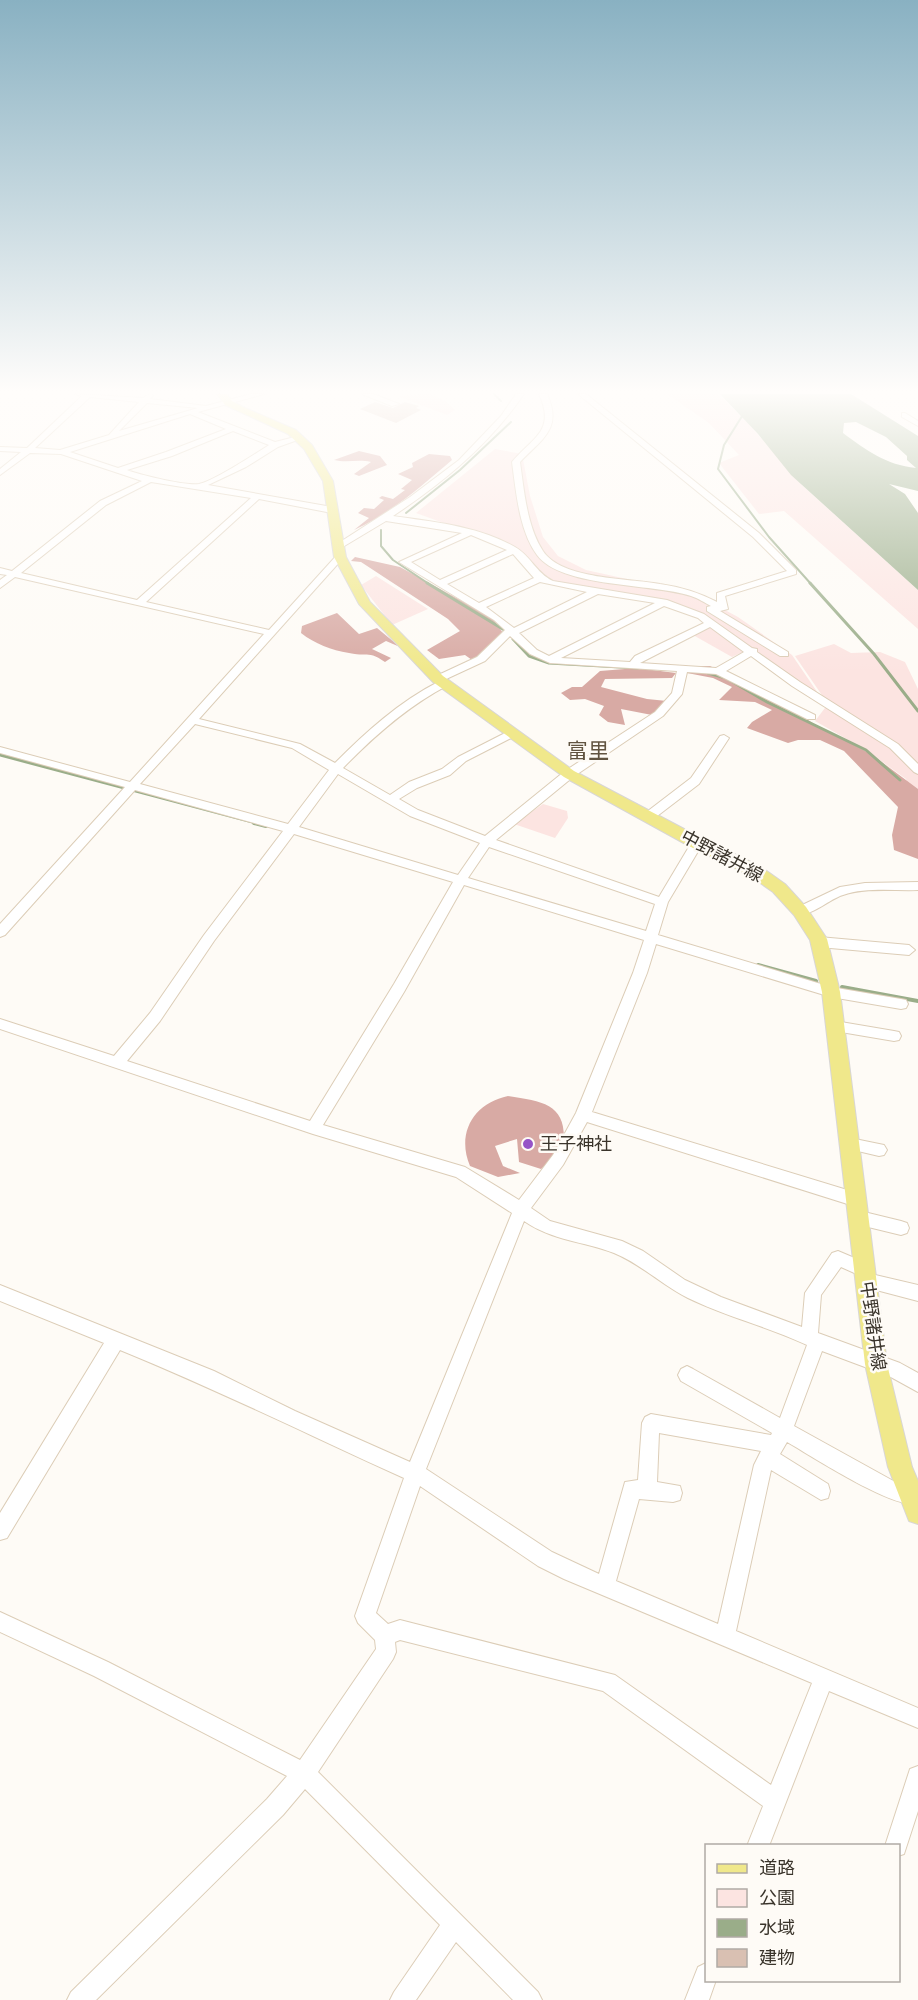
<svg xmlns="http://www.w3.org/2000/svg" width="918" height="2000" viewBox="0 0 918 2000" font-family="'PT Serif','Noto Sans JP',serif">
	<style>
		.green { fill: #fce4e1 }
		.forest { fill: #d8aaa4 }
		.water { fill: #9aad89; fill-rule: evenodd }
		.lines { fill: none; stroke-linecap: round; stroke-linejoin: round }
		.stream-far2 { stroke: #9aad89; stroke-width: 2 }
		.stream-far1 { stroke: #9aad89; stroke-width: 3 }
		.stream { stroke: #9aad89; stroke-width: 4 }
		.building { fill: #d9c0b2 }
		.minor-casing { stroke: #dccdb7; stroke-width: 2 }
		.major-casing { stroke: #d8d6d5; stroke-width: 2 }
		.minor { fill: #fff; fill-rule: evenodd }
		.major { fill: #f0e88b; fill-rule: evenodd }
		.poi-dot { fill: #9653c7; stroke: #fefbf6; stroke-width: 2 }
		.labels { text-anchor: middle; stroke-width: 5; stroke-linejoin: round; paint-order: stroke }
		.street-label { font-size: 18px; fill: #3a342b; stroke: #fefbf6 }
		.poi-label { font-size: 18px; fill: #3a342b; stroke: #fefbf6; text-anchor: start }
		.quarter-label { font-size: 21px; fill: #615441; stroke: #fefbf6 }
	</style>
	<rect width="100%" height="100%" fill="#fefbf6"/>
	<path class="green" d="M429 394 446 401 455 410 447 415 400 397 405 395Z
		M667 394H718L747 422 803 486 918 590V629L784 511 759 514 719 463 739 455 709 423Z
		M495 449 522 454 530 496 543 537 558 556 586 570 695 594 738 617 792 655 824 702 686 609 638 596 557 584 504 545 416 513Z
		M376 576 428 609 392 625 361 585Z
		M711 627 747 650 732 657 693 635Z
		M834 644 851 653 880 652 905 662 918 689V809L906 779 866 750 815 721 828 704 795 656Z
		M543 804 567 811 568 818 555 838 514 824Z"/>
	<path class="forest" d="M359 451 380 456 387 465 359 476 354 474 371 462C358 459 347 463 334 460Z
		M429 454 450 456 452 460C420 487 392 513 354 530L369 518 358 513 364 508 374 509 384 500 379 498 382 496 393 499 405 490 401 489 412 480 398 474 413 467 412 463Z
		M355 557 400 567 493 618 505 636 472 660 465 655 439 659 427 650 460 631 448 619 361 562 351 561Z
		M337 613 359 634 377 628 400 647 386 641 372 649 391 658 385 662C368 650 367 657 349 653 331 650 315 644 301 633L302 626Z
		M685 666H710L775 698 817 726 871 754 918 789V859L894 850 892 835 898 807 844 751 820 740H798L788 743 747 728 752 722 772 710 755 702 719 700 732 687 713 678 682 672Z
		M637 668 676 673 672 678 605 679 601 687 647 699 667 701 652 715 621 709 625 725 608 722 599 715 604 706 585 699 570 700 561 693 572 687H582L600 671Z
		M508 1096C547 1102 569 1105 563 1151L541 1169 519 1162 517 1139 495 1146 503 1166 520 1173 498 1177 470 1166C456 1133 474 1103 508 1096Z"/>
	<path class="water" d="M720 394H851L918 436V491L889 484 905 494 918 513V590L791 475 758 434ZM856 422 886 437 907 456V460L916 468C886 465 866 450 843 433L844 423Z"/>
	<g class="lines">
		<path class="stream-far2" d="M494 394 501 401
			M744 413 724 445 718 469 769 537 811 584
			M406 513 460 470 511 422
			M381 530V546L393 560 429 584"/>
		<path class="stream-far1" d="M427 583 506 631
			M810 583 874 654 918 711
			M513 639 529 656 549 663 638 668
			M708 673 726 678 767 702 866 750 900 780
			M0 755 260 824"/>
		<path class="stream" d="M254 823 266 826
			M758 965 816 981
			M842 987 918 1001"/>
	</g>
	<path class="building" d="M375 402 393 408 405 402 419 406 416 408 421 410 396 423 360 409Z"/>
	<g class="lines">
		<g class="minor-casing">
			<path id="minor" d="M75 394 143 398 150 394 153 396 150 399 206 406 251 394H264L198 412 275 442 299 436 303 438 278 447 246 467 208 485 332 507 336 510 332 513 259 499 146 602 269 630 337 555 344 557 199 719 300 744 335 763C366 732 399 702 438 682L433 679 434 677 477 657 505 630 494 620 399 562 462 533 386 521 341 548 334 546 410 497 459 460 501 416 516 394H524C489 445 444 482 393 516 434 522 478 526 515 547 531 556 536 573 553 581L667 600 704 614 752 648 757 649V652L800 682 898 744 918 764V774L914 772 890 748 792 686 751 656 726 671 815 715V719H807L716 674 687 672 682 694 663 716 573 777 496 840 659 897 693 840H701L703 843 668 902 658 935 831 987 901 999 906 1000 908 1004 906 1008 901 1009 831 997 656 944 647 973 592 1112 857 1193 862 1195 865 1200 862 1205 857 1207 587 1122 563 1165 531 1208 550 1221 622 1241 643 1251 685 1280 721 1297 802 1327 805 1293 832 1253 838 1251 871 1265 873 1270 871 1274 918 1285V1301L861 1286 859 1281 861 1276 841 1267 821 1295 818 1333 900 1363 918 1373V1392L889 1376 822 1351 794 1426 897 1483 918 1489V1503C897 1512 810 1455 787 1442L780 1454 828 1484 830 1491 828 1498 821 1500 771 1470 736 1631 918 1708V1728L829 1691 769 1846H747L763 1806 603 1691 400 1640 395 1642 396 1652 393 1659 318 1772 538 1992 542 2000H513L456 1942 416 2000H390L394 1992 440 1925 305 1789 283 1815 96 2000H67L71 1992 267 1799 287 1776 94 1676 0 1632V1612L108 1662 300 1760 376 1649 375 1640 358 1623 355 1616 404 1478C309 1435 216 1389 120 1350L7 1538 0 1540V1513L104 1343 0 1301V1285L214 1371 295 1411 410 1462 512 1213 456 1177 313 1134 0 1029V1019L114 1056 150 1013 204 935 283 831 135 790 5 935 0 937V924L125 787 0 753V747L130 782 264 634 15 577 0 588V580L7 575 0 574V568L12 571 100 501 142 481 61 454 30 453 0 475V469L21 452 0 451V447L27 448 82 396ZM90 397 139 402 109 435 60 450 35 448ZM147 403 198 408 119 431ZM190 414 226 429 166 452 118 468 70 452ZM233 431 269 445C255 454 214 481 199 484 186 486 140 475 127 470L172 456ZM151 482 251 498 137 600 21 573 106 505ZM471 535 507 550 440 580 411 562ZM513 554 534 578 479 603 447 584ZM540 582 587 592 514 628 486 607ZM598 594 655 603 549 656 537 650 519 633ZM664 606 698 618 704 623 635 656 630 662 561 658ZM710 627 744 652 716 668 640 663ZM510 636 530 654 550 663 677 671 672 693 655 712 565 771 485 836 418 810 399 799 417 788 450 775 466 761 517 735V731H509L458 757 442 769 409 782 390 795 343 768C374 736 408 706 448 685L449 683 444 680 485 661ZM195 724 292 748 329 770 288 824 140 784ZM338 774 410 816 480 843 458 875 299 827ZM294 834 453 882 394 984 310 1121 127 1061 160 1021 214 941ZM489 847 655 904 646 931 468 878ZM464 885 644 940 633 973 576 1113 553 1155 519 1200 465 1167 323 1125 404 992ZM524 1221C553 1241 583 1241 614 1253 641 1264 662 1285 688 1298 727 1317 769 1327 807 1345L780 1418 693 1369 687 1366 681 1369 678 1375 681 1381 772 1433 771 1435 651 1414 645 1417 642 1423 638 1480 625 1482 599 1574 552 1552 426 1469ZM659 1433 761 1451 754 1465 718 1624 616 1581 639 1499 673 1502 680 1500 682 1493 680 1486 657 1482ZM420 1486 538 1566 564 1579 812 1683 771 1785 615 1675 400 1620 388 1624 376 1613Z
				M362 394H373L399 404 392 406Z
				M539 394H547C563 429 542 439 520 462 524 490 527 527 543 551 562 580 629 578 660 584 681 587 698 592 717 602V593L787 571 753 537 578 394H586L759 533 796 570V574L725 596 728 609 720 611 788 652V656H780L707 611V607L711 606C705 603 698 598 691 596 652 583 561 588 537 555 519 531 516 491 512 462 533 437 556 431 539 394Z
				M905 413 918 421V426L902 417V413Z
				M724 735 729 738 699 784 652 820H644L642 817 644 814 691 778 720 736Z
				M918 882V890C894 891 866 887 843 895 829 899 810 918 796 914L794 911 796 908 840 887 865 883Z
				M819 937 909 945 915 950 909 955 819 947 813 942Z
				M835 1021 894 1031 899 1032 901 1036 899 1040 894 1041 835 1031 830 1030 828 1026 830 1022Z
				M850 1138 884 1145 887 1150 884 1155 879 1156 845 1148 843 1144 845 1140Z
				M860 1211 901 1221 907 1223 909 1228 907 1233 901 1235 860 1225 854 1223 852 1218 854 1213Z
				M918 1766V1811L904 1854 898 1856V1846H885L910 1769Z
				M706 1963V1980H716L709 2000H685L698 1967Z"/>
		</g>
		<g class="major-casing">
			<path id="major" d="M217 394H227L232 401 243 407 296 430 312 445 333 481 346 557 370 602 443 676 574 771 703 839 761 867 785 884 806 907 827 939 840 992 887 1364 912 1467 918 1481V1524L909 1521 888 1467 865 1364 822 992 810 940 794 915 773 892 749 875 691 847 564 777 433 682 359 604 334 557 323 481 304 449 288 434 225 405Z"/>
		</g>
		<use href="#minor" class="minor"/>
		<use href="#major" class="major"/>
	</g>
	<linearGradient id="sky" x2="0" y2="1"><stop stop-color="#89b1c2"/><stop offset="0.58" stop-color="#fffdfb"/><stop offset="1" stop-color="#fffdfb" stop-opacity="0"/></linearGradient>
	<rect width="918" height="674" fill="url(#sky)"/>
	<circle class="poi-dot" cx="528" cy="1144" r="6"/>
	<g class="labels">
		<g class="street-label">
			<text transform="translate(722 856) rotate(28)" y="6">中野諸井線</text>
			<text transform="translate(873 1326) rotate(82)" y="6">中野諸井線</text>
		</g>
		<g class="poi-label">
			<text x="540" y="1150">王子神社</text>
		</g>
		<g class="quarter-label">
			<text x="588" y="758">富里</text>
		</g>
	</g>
	<rect x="705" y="1844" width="195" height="138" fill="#fefbf6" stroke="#b0aba5" stroke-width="1.5"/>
	<rect x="717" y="1864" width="30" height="9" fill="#f0e88b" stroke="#b0aba5" stroke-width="1.5"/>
	<text x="759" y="1874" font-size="18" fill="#3a342b">道路</text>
	<rect x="717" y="1889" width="30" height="18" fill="#fce4e1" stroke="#b0aba5" stroke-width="1.5"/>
	<text x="759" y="1904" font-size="18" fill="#3a342b">公園</text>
	<rect x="717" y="1919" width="30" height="18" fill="#9aad89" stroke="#b0aba5" stroke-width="1.5"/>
	<text x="759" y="1934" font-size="18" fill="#3a342b">水域</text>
	<rect x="717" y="1949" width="30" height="18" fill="#d9c0b2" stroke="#b0aba5" stroke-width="1.5"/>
	<text x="759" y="1964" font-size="18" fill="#3a342b">建物</text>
</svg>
